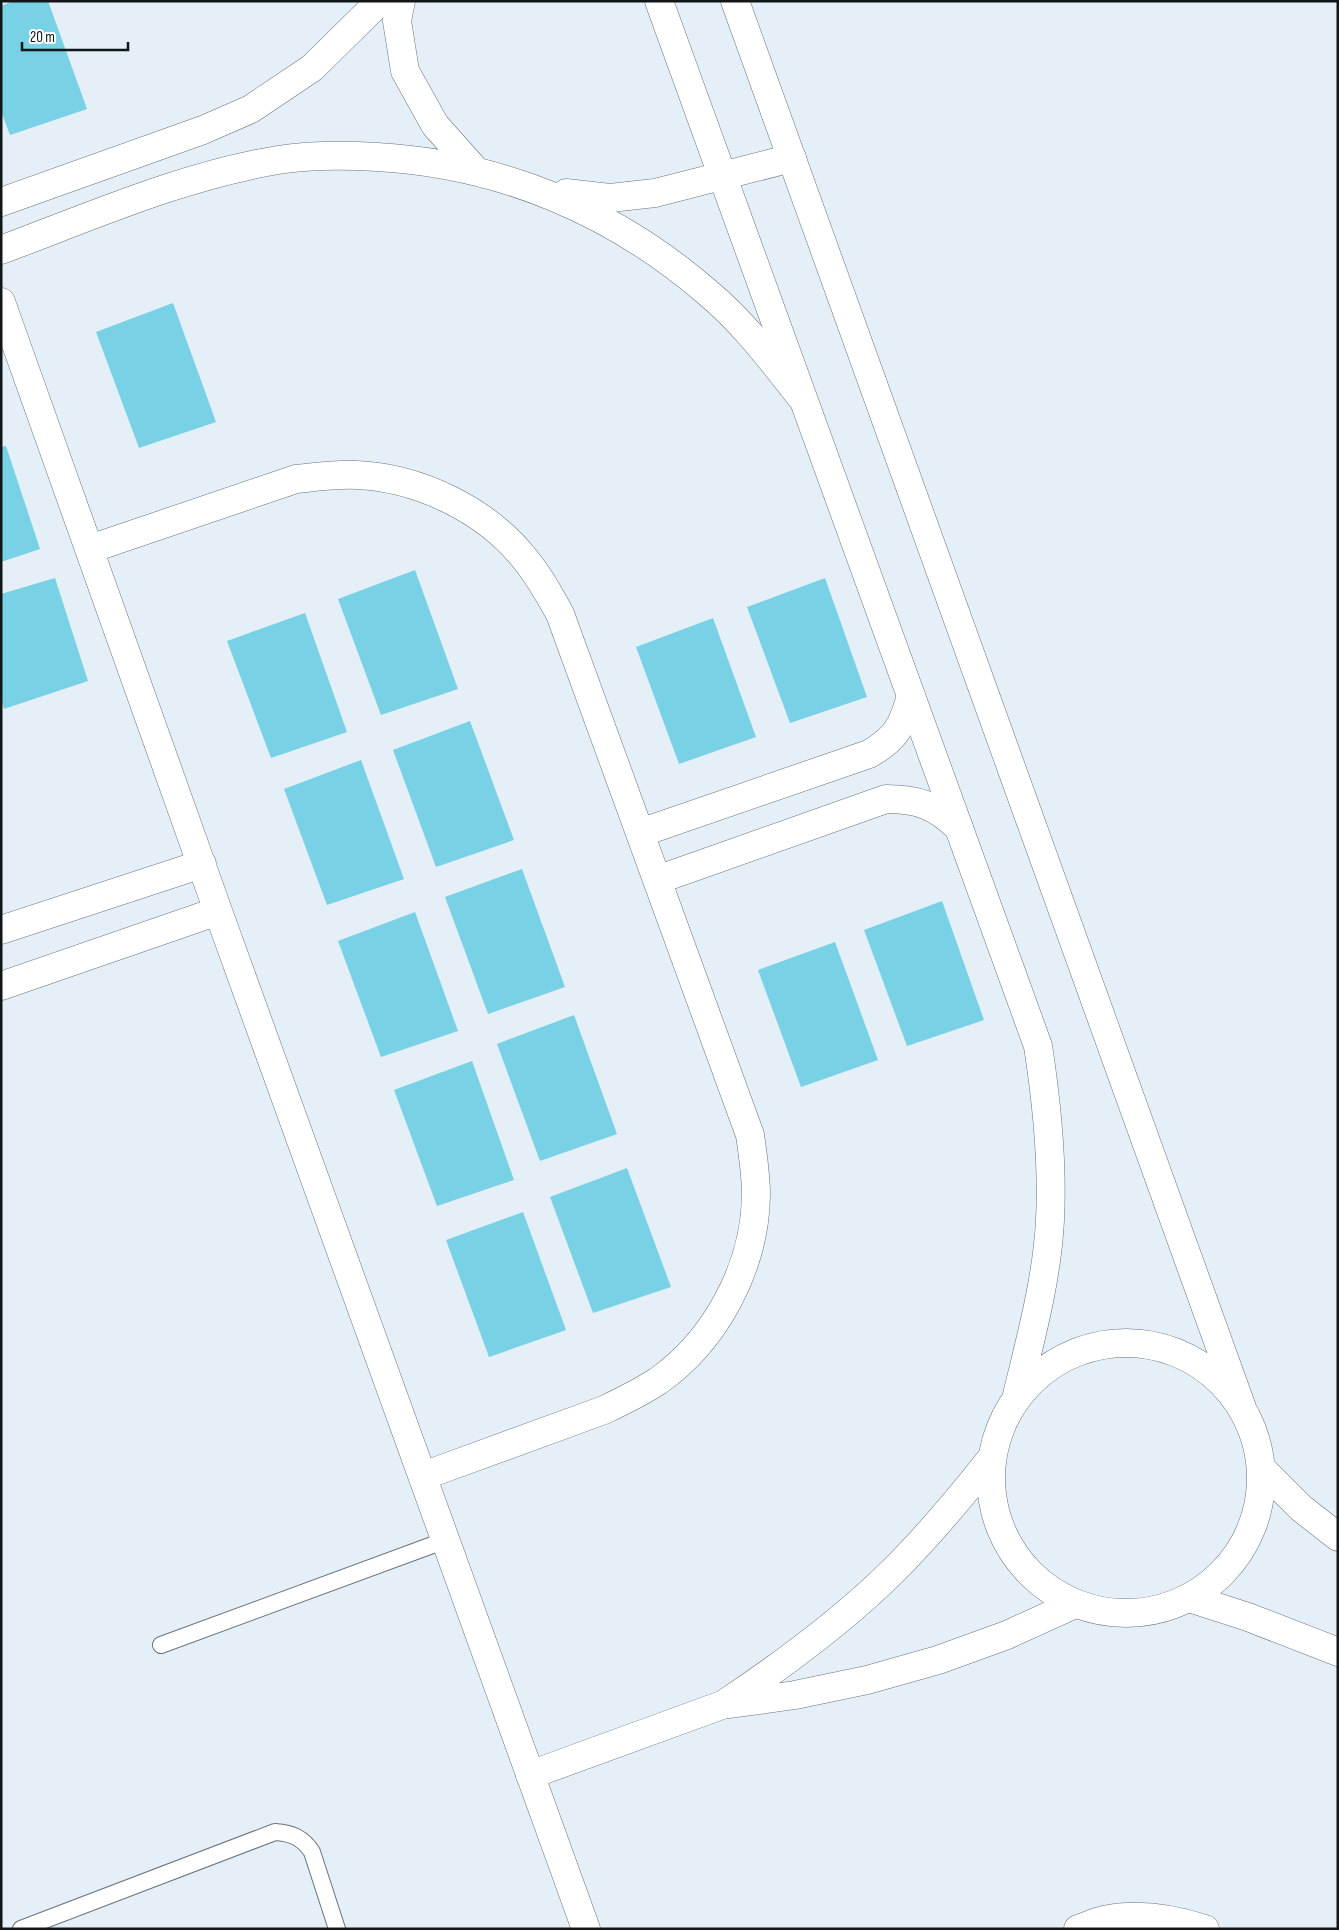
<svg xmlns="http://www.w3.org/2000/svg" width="1339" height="1930" viewBox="0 0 1339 1930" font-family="'Sofia Sans Condensed',sans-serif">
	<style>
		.building { fill: #78d1e5 }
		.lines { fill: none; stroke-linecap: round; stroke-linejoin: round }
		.lane-casing { stroke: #69737b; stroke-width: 18 }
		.street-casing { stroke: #69737b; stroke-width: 29 }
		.secondary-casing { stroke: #69737b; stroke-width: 29 }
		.lane { stroke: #fff; stroke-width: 16 }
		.street { stroke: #fff; stroke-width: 28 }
		.secondary { stroke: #fff; stroke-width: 28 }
	</style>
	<rect width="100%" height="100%" fill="#e4eff8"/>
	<path class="building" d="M13 1H48L87 109 10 135 1 111V6Z
		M173 303 216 422 139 448 96 332Z
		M6 446 40 549 1 562V447Z
		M415 570 458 689 381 715 338 599Z
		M55 578 88 681 4 709 1 699V594Z
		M825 578 867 697 790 723 747 607Z
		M305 613 347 732 271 758 227 641Z
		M713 618 756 737 679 764 636 647Z
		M470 721 514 840 436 867 393 750Z
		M361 760 404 879 327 905 284 789Z
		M522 869 565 987 488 1014 445 897Z
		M942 901 984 1020 907 1046 864 930Z
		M415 912 458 1031 381 1057 338 941Z
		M835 942 878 1060 801 1087 758 970Z
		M574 1015 617 1134 540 1161 497 1044Z
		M472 1061 514 1180 437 1206 394 1090Z
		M627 1168 671 1287 593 1313 550 1197Z
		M523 1212 566 1330 489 1357 446 1240Z"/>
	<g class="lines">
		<g class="lane-casing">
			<path id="lane" d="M161 1645 446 1540
				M21 1929 275 1832C292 1833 303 1838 312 1852L337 1929"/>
		</g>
		<g class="street-casing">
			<path id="street" d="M401 1 397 21 405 71 435 125 476 171
				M566 193 610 198 655 193 792 158
				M1 202 203 130 251 109 312 68 380 1
				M1 250C92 216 182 176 278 160 310 155 345 155 377 157 501 164 613 211 707 292 743 322 771 359 800 396
				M1 302 218 911 586 1929
				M90 549 296 479C316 477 336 474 357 475 420 478 486 510 525 559 539 576 549 594 560 614L750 1135C753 1155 756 1175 756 1195 755 1267 716 1340 658 1381 641 1392 623 1401 604 1410L423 1476
				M640 833 869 754C896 739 903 725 911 696
				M657 880 886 799C918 799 935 805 959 828
				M1 930 202 864
				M1 986 218 911
				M1078 1929C1087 1926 1095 1922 1104 1920 1137 1913 1174 1919 1205 1929"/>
		</g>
		<g class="secondary-casing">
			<path id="secondary" d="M659 1 1038 1046C1047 1104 1053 1161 1050 1220 1047 1279 1031 1337 1017 1395
				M735 1 1242 1408
				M991 1478a135 135 0 1 1 270 0a135 135 0 1 1-270 0Z
				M1261 1468 1301 1508 1338 1537
				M1189 1598 1248 1617 1338 1652
				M727 1702C787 1662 844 1620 895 1569 929 1535 960 1498 990 1460
				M530 1775 722 1705 795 1695 867 1680 938 1660 1007 1635 1075 1604"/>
		</g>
		<use href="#lane" class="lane"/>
		<use href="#street" class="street"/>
		<use href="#secondary" class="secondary"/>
	</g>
	<rect width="1339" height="1930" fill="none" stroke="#121619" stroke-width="5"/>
	<path d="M22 42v8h106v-8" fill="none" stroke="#121619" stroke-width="2.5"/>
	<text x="30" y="42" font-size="15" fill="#121619" stroke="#ffffff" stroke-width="4" paint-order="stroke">20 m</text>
</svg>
